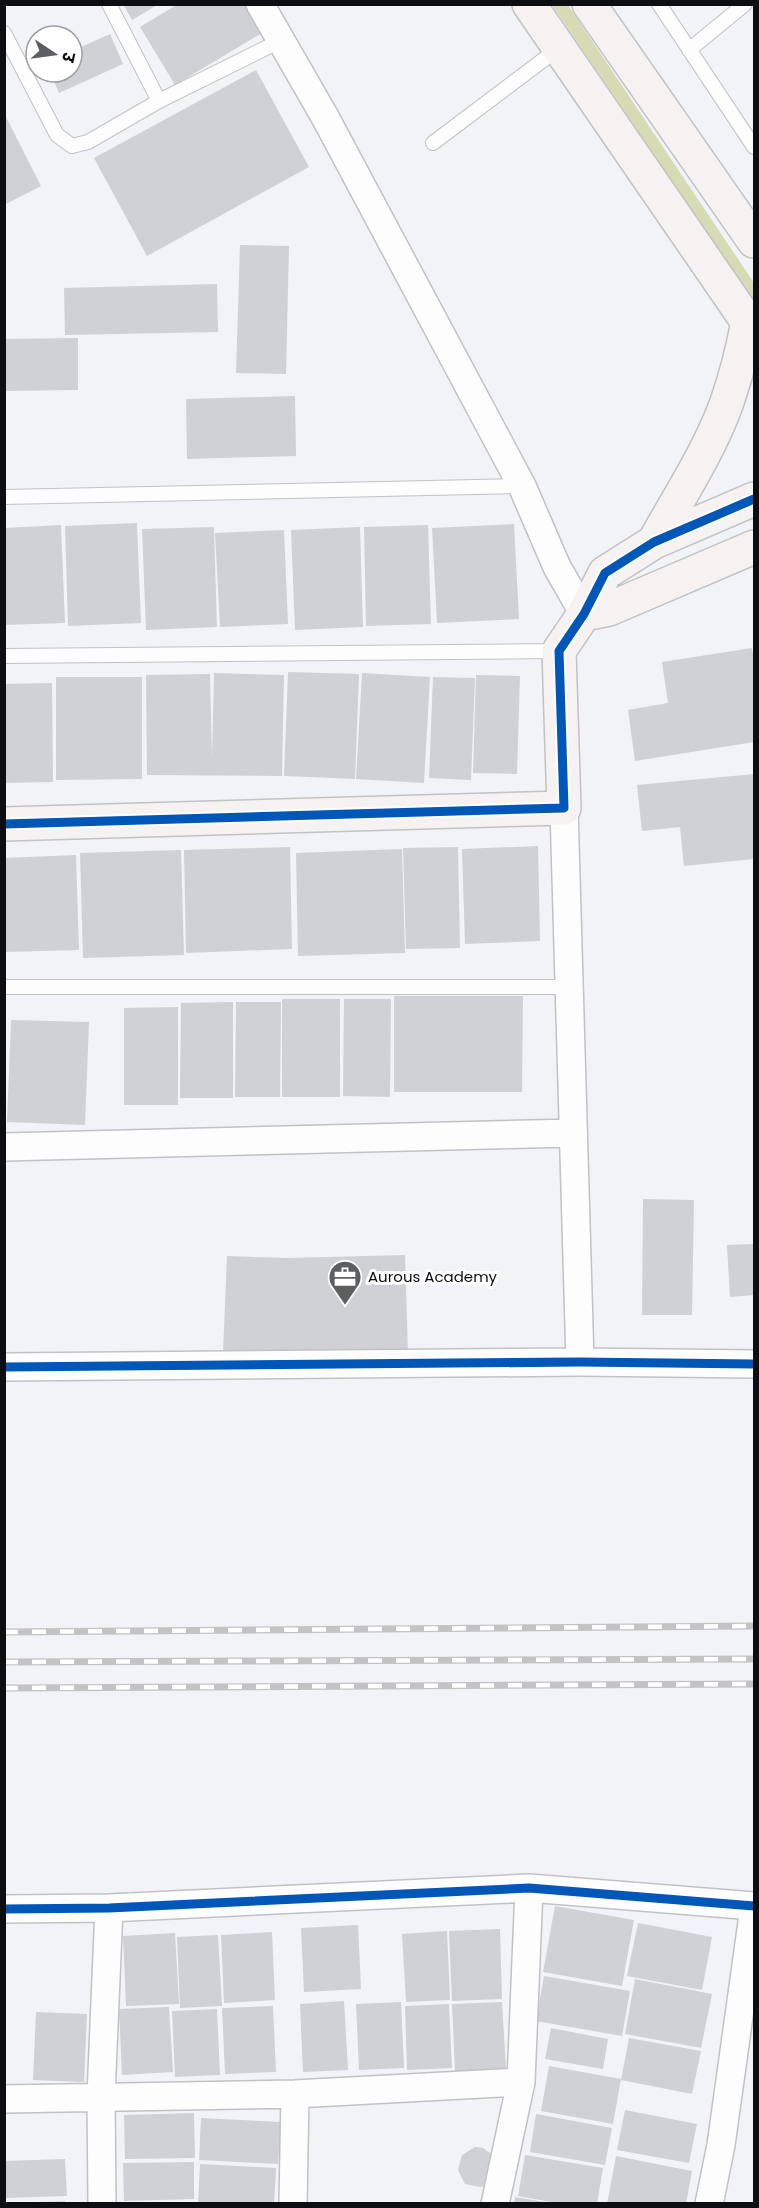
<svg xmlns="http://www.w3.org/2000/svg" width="759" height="2208" viewBox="0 0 759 2208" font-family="Poppins,'Noto Sans Devanagari',sans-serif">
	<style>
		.green { fill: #d6dbb3 }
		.building { fill: #cfd1d4 }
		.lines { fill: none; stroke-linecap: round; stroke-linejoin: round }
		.lane-casing { stroke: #c0c2c4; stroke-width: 16 }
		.street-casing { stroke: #c0c2c4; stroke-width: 30 }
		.secondary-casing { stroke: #c0c2c4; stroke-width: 36 }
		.lane { stroke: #fdfdfe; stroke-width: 14 }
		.street { stroke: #fdfdfe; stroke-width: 27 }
		.secondary { stroke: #f6f2f2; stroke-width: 33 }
		.rail-casing { stroke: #c3c3c5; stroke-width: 7 }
		.rail { stroke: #fff; stroke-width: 4.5; stroke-dasharray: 14; stroke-linecap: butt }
		.cycleway-casing { stroke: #fff; stroke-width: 13 }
		.cycleway { stroke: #0057b8; stroke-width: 9 }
		.labels { text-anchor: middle; stroke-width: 6; stroke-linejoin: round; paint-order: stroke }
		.poi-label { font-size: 15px; fill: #0d0e11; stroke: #fff; text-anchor: start }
	</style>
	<rect width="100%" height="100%" fill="#f1f3f6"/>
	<path class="green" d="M552 5H568L754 283V301Z"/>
	<path class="building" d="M123 4H159L132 20Z
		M178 4H245L262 33 175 85 140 27Z
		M110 34 123 64 59 93 50 72H72V51Z
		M256 70 309 167 147 256 94 158Z
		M4 113 41 186 4 205Z
		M240 245 289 246 286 374 236 373Z
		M217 284 218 332 65 335 64 288Z
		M78 338V390L4 391V339Z
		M295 396 296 456 187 459 186 399Z
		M137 523 141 623 68 626 65 526Z
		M514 524 519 619 437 623 432 528Z
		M61 525 65 623 4 625V528Z
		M428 525 431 624 366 626 364 527Z
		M214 527 217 627 146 630 142 529Z
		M360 527 363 627 295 630 291 530Z
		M284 530 288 624 220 627 215 533Z
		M752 648 754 661V742L635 761 628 710 668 703 662 662Z
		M288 672 359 674 355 779 284 776Z
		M214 673 284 675 282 776 147 775 146 675 210 674 212 758Z
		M362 673 430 677 424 783 356 779Z
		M476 675 520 676 517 774 473 773Z
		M56 677H142V779L56 780Z
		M433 677 475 678 471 780 429 778Z
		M52 683 53 782 4 783V684Z
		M754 774V859L684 866 680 827 642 831 637 785Z
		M538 846 540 941 465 944 462 849Z
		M290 847 292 949 186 953 184 850Z
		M458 847 460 948 406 949 403 848Z
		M402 849 405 953 298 956 296 853Z
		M181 850 184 955 83 958 80 853Z
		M76 855 79 950 4 952V858Z
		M394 996H523L522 1092H394Z
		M282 999H340V1097H282Z
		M344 999H391L390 1097 343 1096Z
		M233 1002V1098H180L181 1003Z
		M236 1002H281L280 1097H235Z
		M178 1007V1105H124V1008Z
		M11 1020 89 1022 85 1125 7 1122Z
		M643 1199 694 1200 692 1315H642Z
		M754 1244V1295L730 1297 727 1245Z
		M405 1255 408 1353H223L227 1256 286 1258Z
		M555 1906 634 1920 622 1986 543 1972Z
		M638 1923 712 1937 702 1990 627 1976Z
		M358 1925 361 1989 304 1992 301 1928Z
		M500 1929 502 1999 452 2001 449 1931Z
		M447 1931 450 2000 406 2002 402 1934Z
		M272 1932 275 2000 224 2003 221 1935Z
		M175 1933 179 2004 126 2006 123 1936Z
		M218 1935 222 2006 180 2008 177 1937Z
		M544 1976 630 1991 622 2036 536 2021Z
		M635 1979 712 1994 701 2048 625 2034Z
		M344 2001 348 2070 303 2072 300 2004Z
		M401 2002 404 2068 359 2070 356 2004Z
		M502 2002 506 2068 455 2071 452 2004Z
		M449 2004 452 2068 407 2070 405 2006Z
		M273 2006 276 2072 225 2074 222 2008Z
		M169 2007 173 2072 122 2075 119 2009Z
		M217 2009 220 2075 175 2077 172 2011Z
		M36 2012 87 2014 84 2082 33 2080Z
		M551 2028 608 2039 603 2069 545 2059Z
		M629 2038 701 2051 692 2094 621 2080Z
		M549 2066 621 2079 613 2124 541 2111Z
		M625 2110 697 2124 689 2163 617 2150Z
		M194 2113 195 2158 125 2159 124 2115Z
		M536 2114 612 2128 605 2165 530 2152Z
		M201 2118 281 2122 278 2164 199 2160Z
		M475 2147 483 2148 496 2157 488 2185 480 2187 465 2184 458 2170 462 2155Z
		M525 2155 603 2168 597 2204H562L518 2196Z
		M616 2156 692 2171 686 2204H607Z
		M65 2159 67 2196 5 2198 4 2161Z
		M194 2162V2199L124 2201 123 2163Z
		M200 2164 276 2168 274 2204 198 2203Z
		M515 2197 545 2202 544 2204H514Z
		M65 2201V2204H38L37 2202Z"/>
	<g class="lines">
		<g class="lane-casing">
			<path id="lane" d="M109 4 159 101
				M659 4 754 147
				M4 33 57 135 72 146 88 142 159 101 280 41
				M689 50 745 4
				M433 143 559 48
				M4 497 522 486
				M4 656 559 651
				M4 987H569"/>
		</g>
		<g class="street-casing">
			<path id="street" d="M260 4 325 117 522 486 557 567 584 614
				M564 808 580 1362
				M4 1147 573 1133
				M4 1367 580 1362 754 1364
				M4 1909 109 1908 529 1888 754 1906
				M4 2099 295 2094 521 2082
				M102 2204 101 2096 109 1908
				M293 2204 295 2094
				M495 2204 521 2082 529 1888
				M709 2204 721 2145 754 1908"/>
		</g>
		<g class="secondary-casing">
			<path id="secondary" d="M529 4 754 331
				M589 4 754 241
				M654 542C679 497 710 450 727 402 736 376 743 349 748 321
				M584 614 609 609 754 547
				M4 824 564 808 559 651 584 614 605 573 654 542 754 499"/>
		</g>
		<use href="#lane" class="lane"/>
		<use href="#street" class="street"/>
		<use href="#secondary" class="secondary"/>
		<g class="rail-casing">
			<path id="rail" d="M4 1632 754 1626
				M4 1662 754 1659
				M4 1688 754 1684"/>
		</g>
		<use href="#rail" class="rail"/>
		<g class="cycleway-casing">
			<path id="cycleway" d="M4 824 564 808 559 651 584 614 605 573 654 542 754 499
				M4 1367 580 1362 754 1364
				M4 1909 109 1908 529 1888 754 1906"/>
		</g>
		<use href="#cycleway" class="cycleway"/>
	</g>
	<defs>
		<g id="office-pin" transform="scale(1.725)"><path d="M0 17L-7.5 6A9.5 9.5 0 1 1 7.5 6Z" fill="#5d5e61" stroke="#fff"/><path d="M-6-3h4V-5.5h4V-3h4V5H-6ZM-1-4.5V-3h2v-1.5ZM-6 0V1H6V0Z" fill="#fff"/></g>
	</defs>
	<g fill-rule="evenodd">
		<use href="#office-pin" x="345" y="1277"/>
	</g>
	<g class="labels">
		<g class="poi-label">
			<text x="368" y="1282">Aurous Academy</text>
		</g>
	</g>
	<rect width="759" height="2208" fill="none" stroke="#0d0e11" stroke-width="12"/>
	<g transform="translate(54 54) rotate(103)"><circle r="28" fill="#ffffff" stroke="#9e9fa0" stroke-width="1.5"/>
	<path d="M0-4.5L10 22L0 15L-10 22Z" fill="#5d5e61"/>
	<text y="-9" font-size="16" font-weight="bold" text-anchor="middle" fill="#0d0e11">उ</text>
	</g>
</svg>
